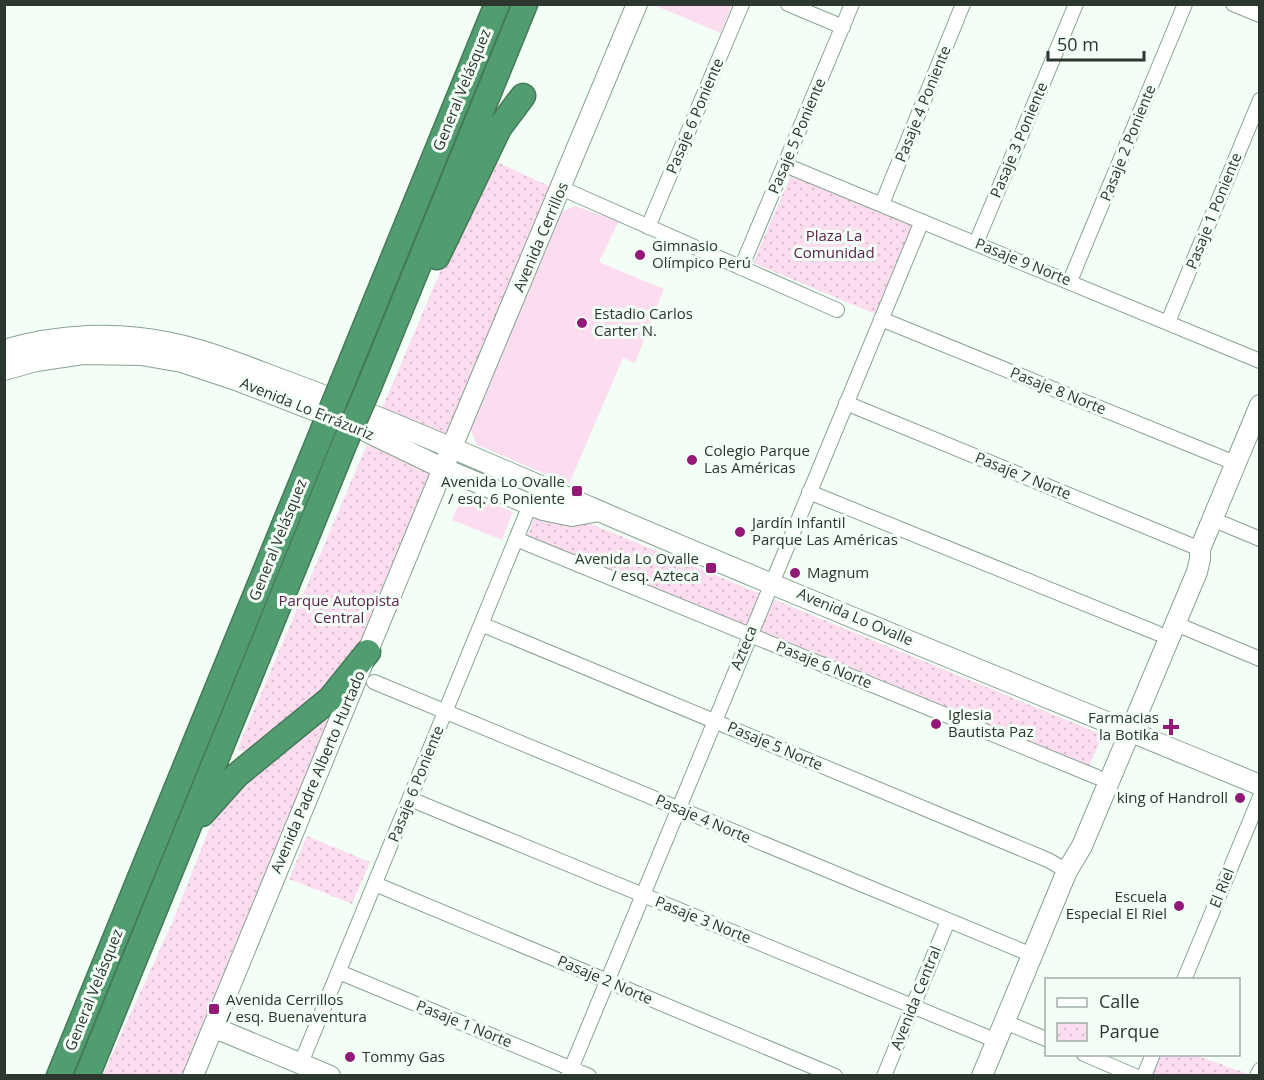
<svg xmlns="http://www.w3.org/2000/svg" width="1264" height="1080" viewBox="0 0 1264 1080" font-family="'Open Sans',sans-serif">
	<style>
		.grass { fill: #fcddf0 }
		.park { fill: url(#park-dots) }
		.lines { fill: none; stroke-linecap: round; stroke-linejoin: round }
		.street-casing { stroke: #87a390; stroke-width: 16 }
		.secondary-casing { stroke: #87a390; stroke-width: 22 }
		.highway-casing { stroke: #457959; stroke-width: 27 }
		.street { stroke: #fff; stroke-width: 14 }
		.secondary { stroke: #fff; stroke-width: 20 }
		.highway { stroke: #529d6f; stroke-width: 24 }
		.highway-bridge-casing { stroke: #457959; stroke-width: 27; stroke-linecap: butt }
		.highway-bridge { stroke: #529d6f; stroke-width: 24 }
		.poi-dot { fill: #921976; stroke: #f2fef6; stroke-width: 2 }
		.labels { text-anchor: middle; stroke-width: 6; stroke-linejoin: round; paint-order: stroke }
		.street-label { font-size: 15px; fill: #2c372f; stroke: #f2fef6 }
		.park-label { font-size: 15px; fill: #5e244d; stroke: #f2fef6 }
		.poi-label { font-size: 15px; fill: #2c372f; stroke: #f2fef6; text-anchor: start }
	</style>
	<defs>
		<pattern id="park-dots" width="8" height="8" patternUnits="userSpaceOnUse" patternTransform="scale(1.5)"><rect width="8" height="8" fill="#fcddf0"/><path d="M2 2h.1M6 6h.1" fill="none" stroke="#d8bece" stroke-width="1.8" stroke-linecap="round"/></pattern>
	</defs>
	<rect width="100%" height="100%" fill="#f2fef6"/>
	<path class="grass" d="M656 5V4L732 5 721 33 656 6Z
		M575 206 619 221 599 262 664 289 635 363 623 358 569 484 477 445 469 425 561 212Z
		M464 492 513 512 502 540 452 520Z"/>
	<path class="park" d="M493 160 549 186 381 611 349 669 250 752 237 750 457 232Z
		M791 175 915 227 878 315 753 263Z
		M535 515 579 519 1103 735 1088 768 527 536Z
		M343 700 184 1075 102 1076 172 923 210 827 227 799 239 787Z
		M307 836 370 862 352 904 289 879Z
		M1161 1054 1195 1055 1251 1075 1152 1076Z"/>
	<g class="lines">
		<g class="street-casing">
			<path id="street" d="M788 4 843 27
				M1233 4 1260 15
				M785 165 1260 361
				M561 188 837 310
				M882 204 963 4
				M648 227 742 4
				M976 243 1076 4
				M741 268 852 4
				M1070 281 1185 4
				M881 319 1235 463
				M1168 322 1260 100
				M846 403 1200 549
				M809 492 1157 633
				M1212 519 1260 539
				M516 539 1097 777
				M481 624 1048 860 1067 871
				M1176 624 1260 659
				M374 682 1032 955
				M410 799 997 1041
				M375 884 835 1076
				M339 972 589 1076
				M1184 980 1260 797
				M1005 1022 1046 1039
				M1084 1054 1135 1076
				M301 1063 530 505
				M568 1076 922 221
				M884 1076 948 921
				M1144 1076 1153 1054
				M1257 1076 1260 1070"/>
		</g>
		<g class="secondary-casing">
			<path id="secondary" d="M4 350C58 334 117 331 171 343 215 352 257 371 299 386 398 423 495 467 592 508 813 603 1037 693 1260 785
				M4 370 36 361 83 354 141 355 182 362 236 380 357 427 442 468 543 510 572 516 599 511
				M213 1027 330 1076
				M193 1076 451 449 637 4
				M982 1076 1067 871 1082 846 1197 572 1200 559V549L1260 405"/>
		</g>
		<g class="highway-casing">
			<path id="highway" d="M437 257 499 128 523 96
				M343 381 497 4
				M368 389 525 4
				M202 814 237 775 330 699 368 652
				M59 1076 323 430
				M87 1076 346 440"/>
		</g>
		<use href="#street" class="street"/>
		<use href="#secondary" class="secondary"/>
		<use href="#highway" class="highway"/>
		<g class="highway-bridge-casing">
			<path id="highway-bridge" d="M323 430 343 381
				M346 440 368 389"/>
		</g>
		<use href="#highway-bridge" class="highway-bridge"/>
	</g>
	<g class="poi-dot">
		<circle cx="640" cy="255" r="6"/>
		<circle cx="582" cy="323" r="6"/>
		<circle cx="692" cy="460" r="6"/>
		<rect x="571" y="485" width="12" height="12" rx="3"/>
		<circle cx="740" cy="532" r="6"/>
		<rect x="705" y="562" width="12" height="12" rx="3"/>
		<circle cx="795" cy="573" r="6"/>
		<circle cx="936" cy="724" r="6"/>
		<path d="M1168 718h6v6h6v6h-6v6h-6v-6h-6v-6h6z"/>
		<circle cx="1240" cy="798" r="6"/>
		<circle cx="1179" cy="906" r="6"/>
		<rect x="208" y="1003" width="12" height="12" rx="3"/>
		<circle cx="350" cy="1057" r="6"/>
	</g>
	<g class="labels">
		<g class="street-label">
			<text transform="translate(462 90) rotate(-68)" y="5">General Velásquez</text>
			<text transform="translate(923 104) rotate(-68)" y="5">Pasaje 4 Poniente</text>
			<text transform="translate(695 116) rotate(-67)" y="5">Pasaje 6 Poniente</text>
			<text transform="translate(797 136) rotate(-67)" y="5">Pasaje 5 Poniente</text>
			<text transform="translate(1019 140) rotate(-67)" y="5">Pasaje 3 Poniente</text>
			<text transform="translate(1128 143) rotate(-68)" y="5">Pasaje 2 Poniente</text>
			<text transform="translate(1214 211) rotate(-68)" y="5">Pasaje 1 Poniente</text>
			<text transform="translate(541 237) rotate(-67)" y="5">Avenida Cerrillos</text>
			<text transform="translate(1023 262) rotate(22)" y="5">Pasaje 9 Norte</text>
			<text transform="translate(1058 391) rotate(22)" y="5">Pasaje 8 Norte</text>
			<text transform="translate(307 409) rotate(22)" y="5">Avenida Lo Errázuriz</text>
			<text transform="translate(1023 476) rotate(22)" y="5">Pasaje 7 Norte</text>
			<text transform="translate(278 540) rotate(-68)" y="5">General Velásquez</text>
			<text transform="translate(855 617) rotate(23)" y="5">Avenida Lo Ovalle</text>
			<text transform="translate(744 648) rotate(-68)" y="5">Azteca</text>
			<text transform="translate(824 665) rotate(22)" y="5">Pasaje 6 Norte</text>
			<text transform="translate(775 746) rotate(23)" y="5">Pasaje 5 Norte</text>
			<text transform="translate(318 772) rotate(-67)" y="5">Avenida Padre Alberto Hurtado</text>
			<text transform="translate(416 784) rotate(-68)" y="5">Pasaje 6 Poniente</text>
			<text transform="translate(703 819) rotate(23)" y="5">Pasaje 4 Norte</text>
			<text transform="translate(1222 888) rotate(-68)" y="5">El Riel</text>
			<text transform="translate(703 920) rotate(22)" y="5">Pasaje 3 Norte</text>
			<text transform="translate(605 980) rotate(23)" y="5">Pasaje 2 Norte</text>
			<text transform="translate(94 990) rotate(-68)" y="5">General Velásquez</text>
			<text transform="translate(916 998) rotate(-68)" y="5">Avenida Central</text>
			<text transform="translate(464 1024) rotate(22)" y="5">Pasaje 1 Norte</text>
		</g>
		<g class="park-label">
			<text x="834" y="241">Plaza La<tspan x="834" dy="17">Comunidad</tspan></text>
			<text x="339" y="606">Parque Autopista<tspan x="339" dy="17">Central</tspan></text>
		</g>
		<g class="poi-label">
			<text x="652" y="251">Gimnasio<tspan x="652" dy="17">Olímpico Perú</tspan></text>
			<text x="594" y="319">Estadio Carlos<tspan x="594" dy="17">Carter N.</tspan></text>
			<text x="704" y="456">Colegio Parque<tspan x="704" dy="17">Las Américas</tspan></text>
			<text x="565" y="487" text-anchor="end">Avenida Lo Ovalle<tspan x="565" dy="17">/ esq. 6 Poniente</tspan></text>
			<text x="752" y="528">Jardín Infantil<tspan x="752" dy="17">Parque Las Américas</tspan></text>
			<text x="699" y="564" text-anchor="end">Avenida Lo Ovalle<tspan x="699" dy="17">/ esq. Azteca</tspan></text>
			<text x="807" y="578">Magnum</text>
			<text x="948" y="720">Iglesia<tspan x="948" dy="17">Bautista Paz</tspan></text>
			<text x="1159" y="723" text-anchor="end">Farmacias<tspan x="1159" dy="17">la Botika</tspan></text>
			<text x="1228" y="803" text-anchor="end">king of Handroll</text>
			<text x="1167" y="902" text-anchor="end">Escuela<tspan x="1167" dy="17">Especial El Riel</tspan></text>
			<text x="226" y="1005">Avenida Cerrillos<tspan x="226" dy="17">/ esq. Buenaventura</tspan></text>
			<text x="362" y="1062">Tommy Gas</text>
		</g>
	</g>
	<rect width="1264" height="1080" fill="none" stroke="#2c372f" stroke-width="12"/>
	<rect x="1045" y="978" width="195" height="78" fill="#f2fef6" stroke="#a3aea6" stroke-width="1.5"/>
	<rect x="1057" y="998" width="30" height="9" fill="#ffffff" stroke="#a3aea6" stroke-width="1.5"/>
	<text x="1099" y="1008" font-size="18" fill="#2c372f">Calle</text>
	<rect x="1057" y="1023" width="30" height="18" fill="url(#park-dots)" stroke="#a3aea6" stroke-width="1.5"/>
	<text x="1099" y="1038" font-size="18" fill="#2c372f">Parque</text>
	<path d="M1048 51v9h96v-9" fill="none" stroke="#2c372f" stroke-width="3"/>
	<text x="1057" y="51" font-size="18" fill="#2c372f" stroke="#f2fef6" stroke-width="4.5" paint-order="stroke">50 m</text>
</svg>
